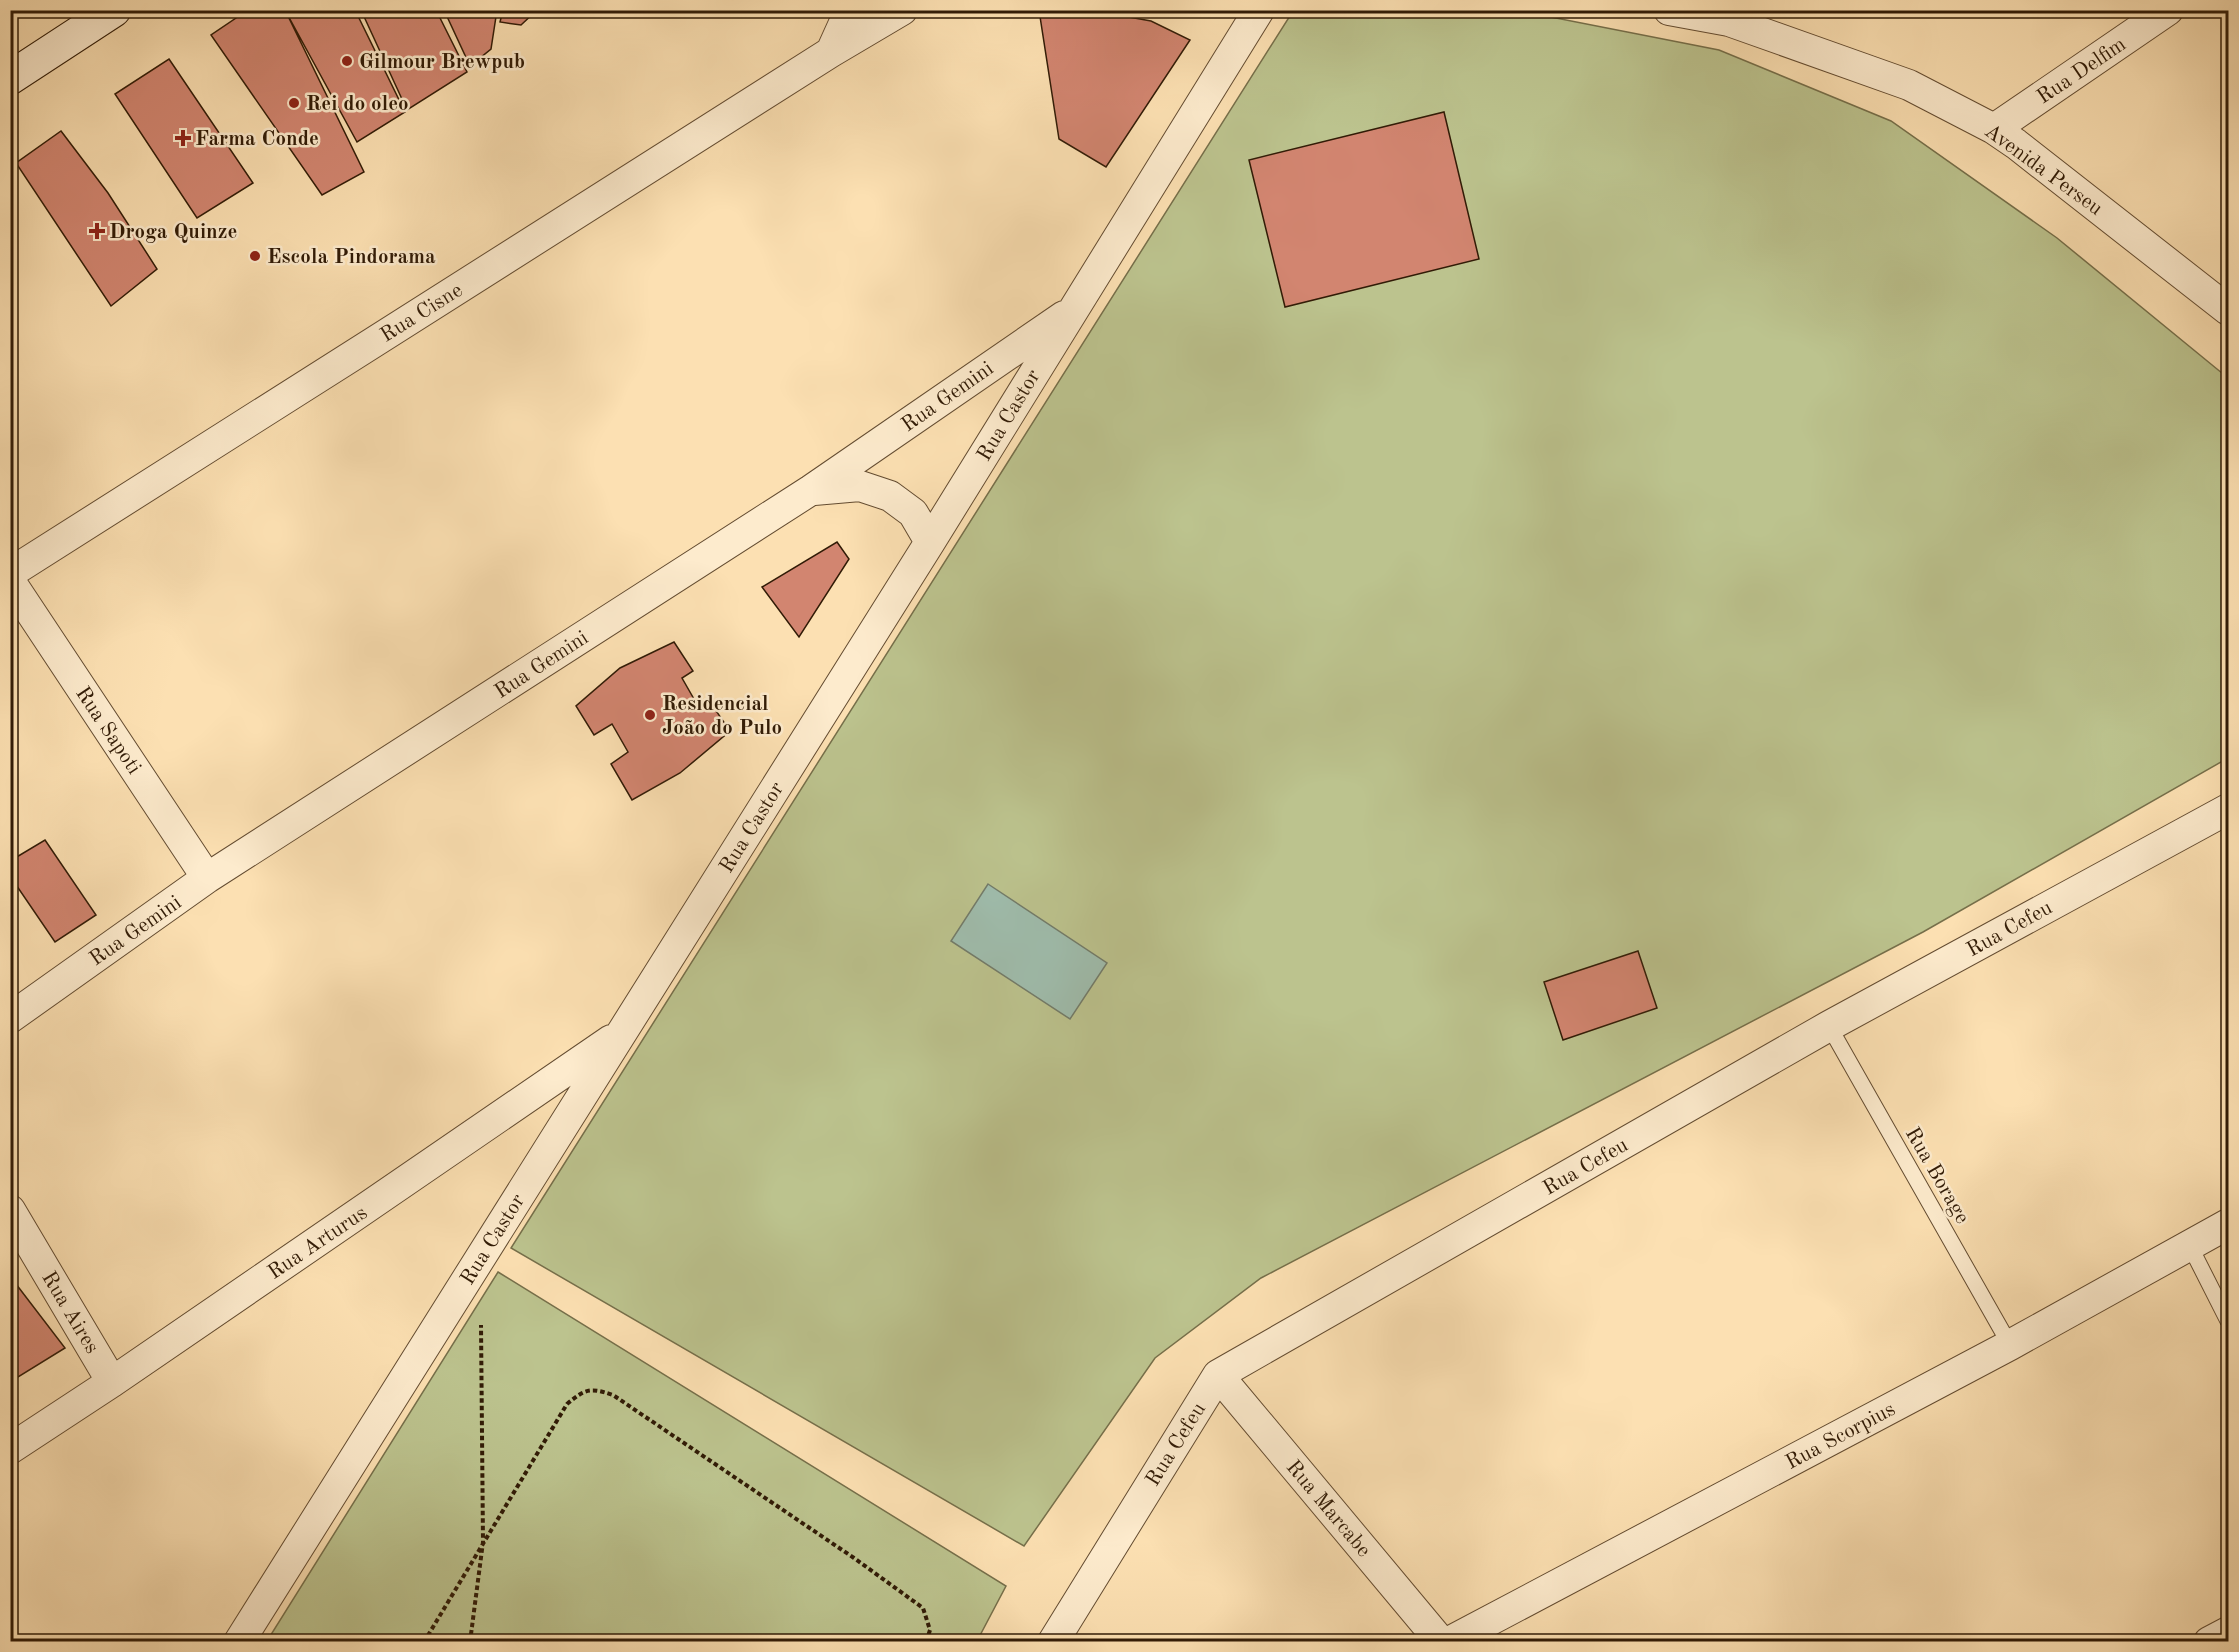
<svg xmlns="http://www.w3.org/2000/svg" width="2239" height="1652" viewBox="0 0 2239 1652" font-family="'Old Standard TT',serif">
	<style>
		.green { fill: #bcc38e; stroke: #766f4a; stroke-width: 1.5 }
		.water { fill: #9fbdad; stroke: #737c6a; stroke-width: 1.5 }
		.building { fill: #d28570; stroke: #311b06; stroke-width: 1.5 }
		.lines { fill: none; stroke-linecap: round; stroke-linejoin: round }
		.lane-casing { stroke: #644c31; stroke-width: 17 }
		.street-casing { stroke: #644c31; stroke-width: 32 }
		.secondary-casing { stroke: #311b06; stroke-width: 35 }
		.path { stroke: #311b06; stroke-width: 4; stroke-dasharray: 4.5 3; stroke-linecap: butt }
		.lane { stroke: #fdebcd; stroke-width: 15 }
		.street { stroke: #fdebcd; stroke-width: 30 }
		.secondary { stroke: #fdebcd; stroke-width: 33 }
		.poi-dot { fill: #8f2418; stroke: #fdebcd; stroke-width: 2 }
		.labels { text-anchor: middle; stroke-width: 5; stroke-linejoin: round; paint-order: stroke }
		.poi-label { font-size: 21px; font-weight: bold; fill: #311b06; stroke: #fdebcd; text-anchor: start }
		.street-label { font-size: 21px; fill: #311b06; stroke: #fdebcd }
	</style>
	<rect width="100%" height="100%" fill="#fce0b2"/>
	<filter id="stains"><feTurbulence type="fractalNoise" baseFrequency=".00333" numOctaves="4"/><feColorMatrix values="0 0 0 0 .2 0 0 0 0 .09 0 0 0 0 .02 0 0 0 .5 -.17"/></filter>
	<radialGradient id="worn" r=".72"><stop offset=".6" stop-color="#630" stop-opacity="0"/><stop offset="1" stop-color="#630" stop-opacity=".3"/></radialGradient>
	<path class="green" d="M1293 11H1520L1719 50 1891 121 2057 238 2228 378V758L1923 932 1261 1278 1155 1358 1024 1546 511 1248Z
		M498 1272 1006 1586 977 1641H267Z"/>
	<path class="water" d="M988 884 1107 963 1070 1019 951 941Z"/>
	<path class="building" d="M248 10H285L364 172 322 195 211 35Z
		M285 10H355L405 112 357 142Z
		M361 10H436L467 72 407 110Z
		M444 10H497L491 49 470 66Z
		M503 10H537L521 25 500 22Z
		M1039 10H1090L1151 21 1190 40 1106 167 1059 139Z
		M169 59 253 183 197 218 115 94Z
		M1444 112 1479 259 1285 307 1249 160Z
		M61 131 108 193 157 269 111 306 16 163Z
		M837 542 849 559 799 637 762 587Z
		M674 642 693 671 682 678 698 706 708 699 730 731 680 773 632 800 611 764 628 752 612 724 594 735 576 706 620 668Z
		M45 840 96 915 55 942 10 876V861Z
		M1638 951 1657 1008 1563 1040 1544 982Z
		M16 1284 65 1348 10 1382V1287Z"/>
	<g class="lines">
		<g class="lane-casing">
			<path id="lane" d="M1829 1026 2010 1345
				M2190 1246 2228 1321"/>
		</g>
		<g class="street-casing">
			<path id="street" d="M1669 10 1729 21 1909 85 1994 129 2016 144 2228 310
				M831 52 850 10
				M1994 129 2168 10
				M814 490 860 486 890 496 913 513 930 542
				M10 573 831 52 902 10
				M10 581 207 878
				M10 1018 207 878 811 490 1064 316
				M10 1210 112 1382
				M1218 1375 1441 1642
				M10 1449 112 1382 611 1040
				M239 1642 930 542 1259 10
				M1053 1642 1218 1375 1829 1026 2228 809
				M1449 1642 2010 1345 2228 1224
				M2209 1642 2228 1632"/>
		</g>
		<g class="secondary-casing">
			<path id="secondary" d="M10 78 114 10"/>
		</g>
		<path class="path" d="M424 1642 567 1404C585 1389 590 1387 613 1395L854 1558 923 1608 930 1630 926 1642
			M470 1642 483 1542 481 1325"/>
		<use href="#lane" class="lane"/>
		<use href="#street" class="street"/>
		<use href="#secondary" class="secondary"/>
	</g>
	<g class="poi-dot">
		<circle cx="347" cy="61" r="6"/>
		<circle cx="294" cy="103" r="6"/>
		<path d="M180 129h6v6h6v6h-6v6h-6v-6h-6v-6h6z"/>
		<path d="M94 222h6v6h6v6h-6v6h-6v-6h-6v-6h6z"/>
		<circle cx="255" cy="256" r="6"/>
		<circle cx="650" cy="715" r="6"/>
	</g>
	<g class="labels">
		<g class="poi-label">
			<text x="359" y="68">Gilmour Brewpub</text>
			<text x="306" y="110">Rei do oleo</text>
			<text x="195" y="145">Farma Conde</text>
			<text x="109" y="238">Droga Quinze</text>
			<text x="267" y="263">Escola Pindorama</text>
			<text x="662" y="710">Residencial<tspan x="662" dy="24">João do Pulo</tspan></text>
		</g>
		<g class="street-label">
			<text transform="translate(2081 70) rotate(-34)" y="7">Rua Delfim</text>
			<text transform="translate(2044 169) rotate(36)" y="7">Avenida Perseu</text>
			<text transform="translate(421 312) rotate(-32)" y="7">Rua Cisne</text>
			<text transform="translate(947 396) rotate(-35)" y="7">Rua Gemini</text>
			<text transform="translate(1008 415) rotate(-59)" y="7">Rua Castor</text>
			<text transform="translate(541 664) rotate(-33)" y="7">Rua Gemini</text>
			<text transform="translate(109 730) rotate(56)" y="7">Rua Sapoti</text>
			<text transform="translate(751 827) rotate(-58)" y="7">Rua Castor</text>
			<text transform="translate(2009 928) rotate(-29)" y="7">Rua Cefeu</text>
			<text transform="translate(135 930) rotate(-35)" y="7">Rua Gemini</text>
			<text transform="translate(1585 1166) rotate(-30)" y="7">Rua Cefeu</text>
			<text transform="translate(1938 1175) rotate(60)" y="7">Rua Borage</text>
			<text transform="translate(492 1239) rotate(-58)" y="7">Rua Castor</text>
			<text transform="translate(317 1242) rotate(-34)" y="7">Rua Arturus</text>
			<text transform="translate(71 1312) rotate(59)" y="7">Rua Aires</text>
			<text transform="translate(1840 1435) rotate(-28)" y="7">Rua Scorpius</text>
			<text transform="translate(1175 1444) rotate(-58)" y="7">Rua Cefeu</text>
			<text transform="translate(1329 1508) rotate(50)" y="7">Rua Marcabe</text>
		</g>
	</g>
	<rect width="2239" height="1652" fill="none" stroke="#fce0b2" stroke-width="36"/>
	<rect x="12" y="12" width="2215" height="1628" fill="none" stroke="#311b06" stroke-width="3"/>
	<rect x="18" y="18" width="2203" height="1616" fill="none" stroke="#311b06" stroke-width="1.5"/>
	<rect width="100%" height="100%" filter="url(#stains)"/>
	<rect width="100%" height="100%" fill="url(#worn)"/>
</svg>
